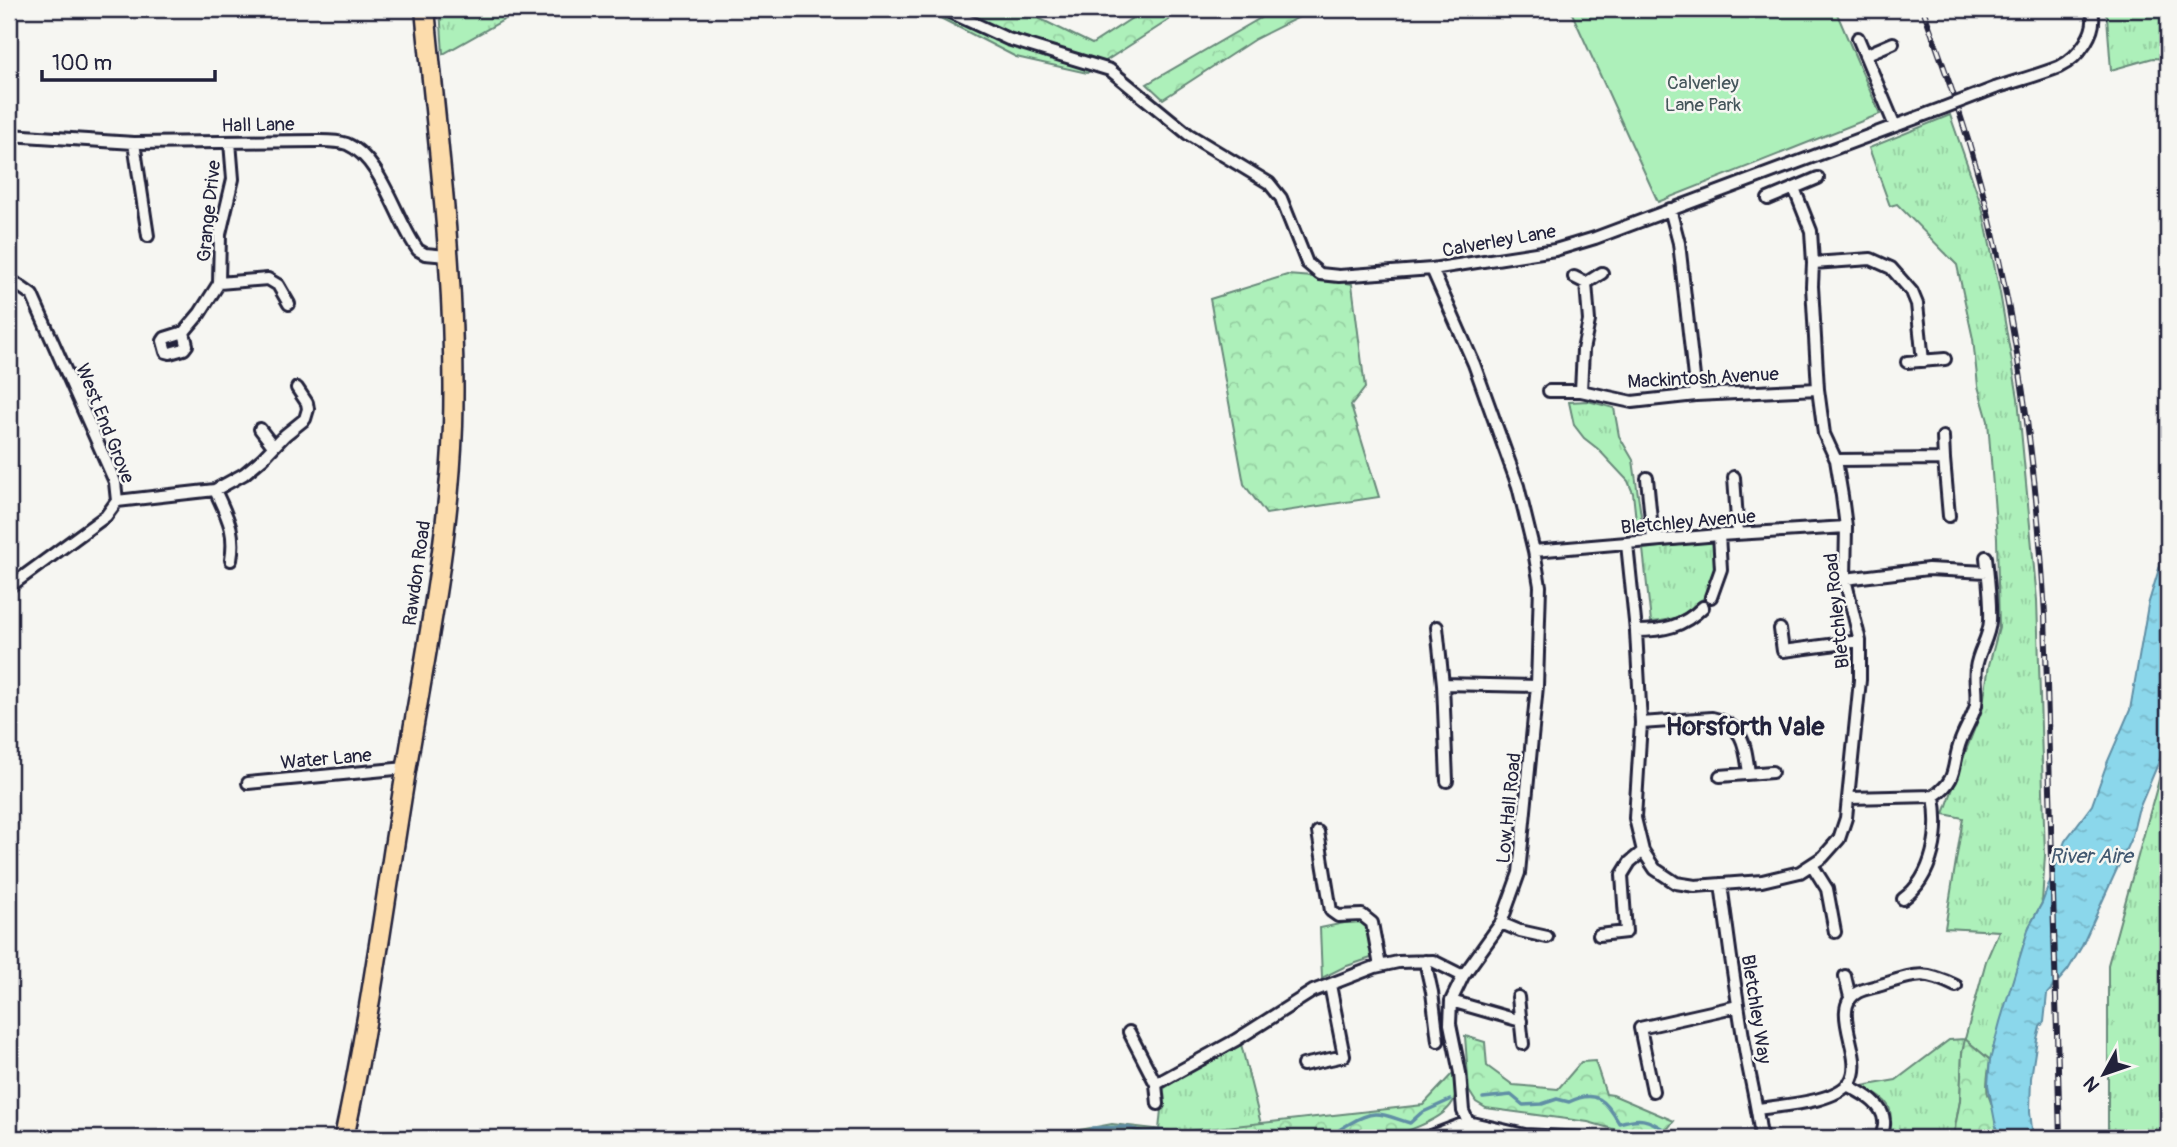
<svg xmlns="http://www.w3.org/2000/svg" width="2177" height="1147" viewBox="0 0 2177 1147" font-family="Pangolin,sans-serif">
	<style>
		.grass { fill: url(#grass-tufts); stroke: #68897a; stroke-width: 2 }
		.forest { fill: url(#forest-crowns); stroke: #68897a; stroke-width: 2 }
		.park { fill: #adf0ba; stroke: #68897a; stroke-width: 2 }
		.water { fill: url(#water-ripples); stroke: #618fa5; stroke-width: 2 }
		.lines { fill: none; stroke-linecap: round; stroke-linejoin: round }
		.stream { stroke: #618fa5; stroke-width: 3.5 }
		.minor-casing { stroke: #22223b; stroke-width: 16 }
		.primary-casing { stroke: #22223b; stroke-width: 23 }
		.minor { stroke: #f6f6f2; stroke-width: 10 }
		.primary { stroke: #fcdcac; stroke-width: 18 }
		.rail-casing { stroke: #22223b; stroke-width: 6 }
		.rail { stroke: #f6f6f2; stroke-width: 3.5; stroke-dasharray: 10; stroke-linecap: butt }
		.minor-bridge-casing { stroke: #22223b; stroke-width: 16; stroke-linecap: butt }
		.minor-bridge { stroke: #f6f6f2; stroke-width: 10 }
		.labels { text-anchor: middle; stroke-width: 5; stroke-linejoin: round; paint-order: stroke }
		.park-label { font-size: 19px; fill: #45565b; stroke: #f6f6f2 }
		.street-label { font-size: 19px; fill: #22223b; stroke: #f6f6f2 }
		.water-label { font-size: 21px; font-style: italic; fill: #425870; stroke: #f6f6f2 }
		.district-label { font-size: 26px; font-weight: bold; fill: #22223b; stroke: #f6f6f2 }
	</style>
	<defs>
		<pattern id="grass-tufts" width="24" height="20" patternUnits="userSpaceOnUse" patternTransform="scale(1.75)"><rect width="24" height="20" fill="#adf0ba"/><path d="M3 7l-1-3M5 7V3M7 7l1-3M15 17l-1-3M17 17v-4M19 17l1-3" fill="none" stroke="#95cea1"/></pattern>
		<pattern id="forest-crowns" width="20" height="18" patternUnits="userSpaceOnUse" patternTransform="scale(1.75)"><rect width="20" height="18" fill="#adf0ba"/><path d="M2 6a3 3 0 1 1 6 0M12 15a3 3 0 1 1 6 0" fill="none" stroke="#95cea1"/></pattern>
		<pattern id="water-ripples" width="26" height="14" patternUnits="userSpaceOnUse" patternTransform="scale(1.75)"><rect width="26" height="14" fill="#8bd7eb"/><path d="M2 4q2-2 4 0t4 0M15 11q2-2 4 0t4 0" fill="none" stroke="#78b8ca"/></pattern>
	</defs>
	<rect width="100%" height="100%" fill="#f6f6f2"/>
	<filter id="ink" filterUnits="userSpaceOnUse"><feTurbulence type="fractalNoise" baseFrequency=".0143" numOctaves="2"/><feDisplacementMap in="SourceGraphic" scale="14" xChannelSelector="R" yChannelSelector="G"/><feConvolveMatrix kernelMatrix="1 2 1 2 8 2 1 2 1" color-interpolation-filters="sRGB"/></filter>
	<g filter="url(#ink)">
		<path class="grass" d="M440 9H523L443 54Z
			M2104 9H2168V52L2165 59 2153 58 2111 70 2107 17Z
			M1950 115 1982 207 2000 293 2018 398 2037 600 2045 855 2042 903 2029 927 1990 1060 1966 1040 1962 1053 1960 1101 1953 1138H1889C1893 1103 1892 1104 1862 1086L1896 1080 1949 1040 1965 1039 1986 961 1999 931 1945 928 1963 818 1944 814 1967 748 1982 710 1989 665 1999 628 1997 538 1988 421 1978 386 1973 339 1957 265 1897 204 1890 206 1869 148Z
			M1588 401 1614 408 1619 436 1633 460 1643 530H1637L1633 493 1628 481 1598 449 1584 438 1574 425 1569 402Z
			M1715 541C1716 550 1718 561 1717 570 1710 602 1683 621 1651 622L1643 549Z
			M2168 747V1138H2108V965Z
			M1240 1040 1261 1124 1180 1132 1159 1130 1163 1089Z"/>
		<path class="forest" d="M923 9H1020L1092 44 1146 9H1162L1169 20 1087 73 1016 57Z
			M1276 9H1315L1255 39 1163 99 1147 84Z
			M1287 275 1313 277 1352 284 1365 388 1351 406 1379 497 1266 514 1244 484 1210 299Z
			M1465 1036 1485 1042 1487 1066 1513 1085 1558 1089 1581 1062 1595 1061 1606 1094 1613 1095 1674 1121 1660 1138H1645L1588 1122 1486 1108 1476 1102 1469 1091Z
			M1965 1039 1990 1060C1989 1070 1985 1085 1988 1094 1993 1108 1998 1124 2001 1138H1953L1960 1101 1962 1053Z
			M1453 1073C1454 1080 1456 1089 1455 1096 1450 1119 1408 1130 1389 1138H1058L1080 1130 1112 1124 1180 1132 1423 1105Z"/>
		<path class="park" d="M1570 9H1835L1880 114 1658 202Z
			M1359 920 1367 924 1374 957 1344 967 1322 978 1320 928Z"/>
		<path class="water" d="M2168 539V740L2138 811 2132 836 2082 946 2068 970 2047 994 2044 1022 2040 1027 2037 1039 2031 1078 2030 1111 2033 1138H2001L1996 1127 1988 1085 1990 1060 2000 1022 2029 927 2042 903 2065 841 2092 805 2107 763 2130 710 2148 605Z"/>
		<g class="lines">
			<path class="stream" d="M1483 1098 1511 1095 1523 1105 1542 1104 1557 1099 1569 1102C1596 1089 1606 1100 1619 1123 1640 1117 1647 1118 1666 1131
				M1082 1138 1092 1128 1126 1127 1143 1132 1163 1131 1185 1138
				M1238 1138 1246 1135 1273 1136 1276 1138
				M1331 1138C1336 1131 1342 1128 1349 1124 1376 1108 1381 1114 1410 1123L1421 1113 1450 1100"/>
			<g class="minor-casing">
				<path id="minor" d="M943 9 1008 39 1110 70 1188 134 1269 183 1281 198 1307 263 1320 274 1339 276 1432 269 1555 250 1595 238 1943 108
					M1858 38 1895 126
					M1865 55 1893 43
					M1995 88C2016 81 2039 75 2059 67 2078 58 2100 30 2091 9
					M9 135 134 143 320 141C329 141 338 141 347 144 382 159 396 221 418 250L425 254 447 256
					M134 143 148 236
					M1768 199 1818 178
					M1670 209 1679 243 1696 395
					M1813 263 1871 259 1891 268 1912 292 1917 304 1923 361
					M1432 269 1474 364 1518 486 1534 551 1540 586 1537 686 1519 873 1501 923 1463 976 1451 1001 1450 1024 1460 1073 1463 1111 1475 1138
					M1574 277 1586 283 1589 321 1583 350 1581 391
					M9 283H15L32 295 115 482 117 501 106 516 9 587
					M219 283 220 234 233 179 230 142
					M219 283 268 279 278 285 289 304
					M1586 283 1602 273
					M184 332 165 338 163 341 166 352 170 353 184 349 187 345 184 332 200 313 219 283
					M1907 362 1945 359
					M1549 391H1581L1632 402 1696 395 1818 389
					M260 429 273 446
					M1944 459 1949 516
					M1836 460 1944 459 1943 437
					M1734 477 1738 534
					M1647 478 1653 540
					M215 490C227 517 236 530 231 560
					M117 501 215 490 244 474 262 459 285 435 305 419 308 409 307 403 297 388
					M1627 544 1636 631 1641 723 1635 818 1643 851 1655 869 1676 883 1695 886 1762 881 1800 872 1823 857 1839 839 1846 818 1860 680V641L1845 579 1846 527 1842 496 1836 460 1824 434 1818 389 1812 286 1813 263 1811 231 1794 188
					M1534 551 1719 535 1846 527
					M1845 579 1928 569 1987 572
					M1711 597 1721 569 1719 535
					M1437 627 1443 684 1447 781
					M1780 629 1783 651 1860 641
					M1636 631C1663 631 1683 627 1703 607
					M1443 684 1537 686
					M1641 723 1712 718C1744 725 1745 745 1749 773
					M1720 776 1772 772
					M248 783 406 768
					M1849 798 1934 796C1960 778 1951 765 1961 740 1965 729 1973 717 1976 705 1978 693 1974 680 1976 668 1978 651 1989 639 1990 621 1991 600 1988 578 1986 557
					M1318 832 1331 911 1338 916 1362 915 1372 923 1380 966
					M1812 865 1827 889 1835 932
					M1721 884C1728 939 1736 994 1745 1049 1750 1079 1758 1108 1761 1138
					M1903 899C1934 876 1940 832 1934 796
					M1501 923 1520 931 1547 937
					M1599 935 1626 932 1622 875 1630 862 1643 851
					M1425 961 1432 992 1438 1041
					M1845 976 1850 997
					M1518 997 1523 1044
					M1451 1001 1521 1021
					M1129 1032 1156 1084 1158 1104
					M1303 1065 1344 1056 1330 985
					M1156 1084 1236 1040 1313 991 1375 967 1398 962 1433 961 1463 976
					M1847 1085C1861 1093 1883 1103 1884 1121 1885 1126 1882 1133 1881 1138
					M1653 1091 1640 1028 1738 1006
					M1758 1109C1783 1105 1834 1103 1850 1082 1867 1058 1827 1008 1858 992 1866 988 1876 987 1884 984 1917 974 1923 970 1956 986
					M1468 1122 1525 1135 1583 1138
					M1426 1138 1468 1122"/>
			</g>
			<g class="primary-casing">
				<path id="primary" d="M344 1138C370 1017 386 894 406 771 425 657 449 542 453 426 457 287 438 147 425 9"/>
			</g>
			<use href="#minor" class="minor"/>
			<use href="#primary" class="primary"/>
			<g class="rail-casing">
				<path id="rail" d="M1923 9C1944 67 1965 125 1981 185 2018 325 2037 471 2045 615L2060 1138"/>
			</g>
			<use href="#rail" class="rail"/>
			<g class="minor-bridge-casing">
				<path id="minor-bridge" d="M1943 108 1995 88"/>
			</g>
			<use href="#minor-bridge" class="minor-bridge"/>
		</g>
	</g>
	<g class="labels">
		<g class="park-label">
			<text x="1703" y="89">Calverley<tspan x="1703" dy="22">Lane Park</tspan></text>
		</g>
		<g class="street-label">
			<text transform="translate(258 124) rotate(-1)" y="7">Hall Lane</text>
			<text transform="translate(208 211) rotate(-84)" y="7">Grange Drive</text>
			<text transform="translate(1499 240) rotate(-10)" y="7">Calverley Lane</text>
			<text transform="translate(1703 377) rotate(-3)" y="7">Mackintosh Avenue</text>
			<text transform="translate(106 423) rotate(68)" y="7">West End Grove</text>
			<text transform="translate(1688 521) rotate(-5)" y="7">Bletchley Avenue</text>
			<text transform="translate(416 573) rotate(-82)" y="7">Rawdon Road</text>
			<text transform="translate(1836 611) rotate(-96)" y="7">Bletchley Road</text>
			<text transform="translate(326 758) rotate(-5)" y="7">Water Lane</text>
			<text transform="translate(1508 808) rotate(-84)" y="7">Low Hall Road</text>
			<text transform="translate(1757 1009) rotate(81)" y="7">Bletchley Way</text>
		</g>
		<g class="water-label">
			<text x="2091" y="863">River Aire</text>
		</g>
		<g class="district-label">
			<text x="1745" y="735">Horsforth Vale</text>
		</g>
	</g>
	<rect width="2177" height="1147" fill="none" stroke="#f6f6f2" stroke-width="35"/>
	<rect x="18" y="18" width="2142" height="1112" fill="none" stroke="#22223b" stroke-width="2.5" filter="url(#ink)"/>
	<g transform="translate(2104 1074) rotate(230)" stroke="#f6f6f2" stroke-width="5" paint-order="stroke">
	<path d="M0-5L12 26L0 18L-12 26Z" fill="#22223b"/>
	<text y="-10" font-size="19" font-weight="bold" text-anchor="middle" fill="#22223b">N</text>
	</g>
	<path d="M42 70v10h173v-10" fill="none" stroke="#22223b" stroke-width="3.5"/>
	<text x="52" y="70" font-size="21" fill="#22223b" stroke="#f6f6f2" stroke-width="5" paint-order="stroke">100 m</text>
</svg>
